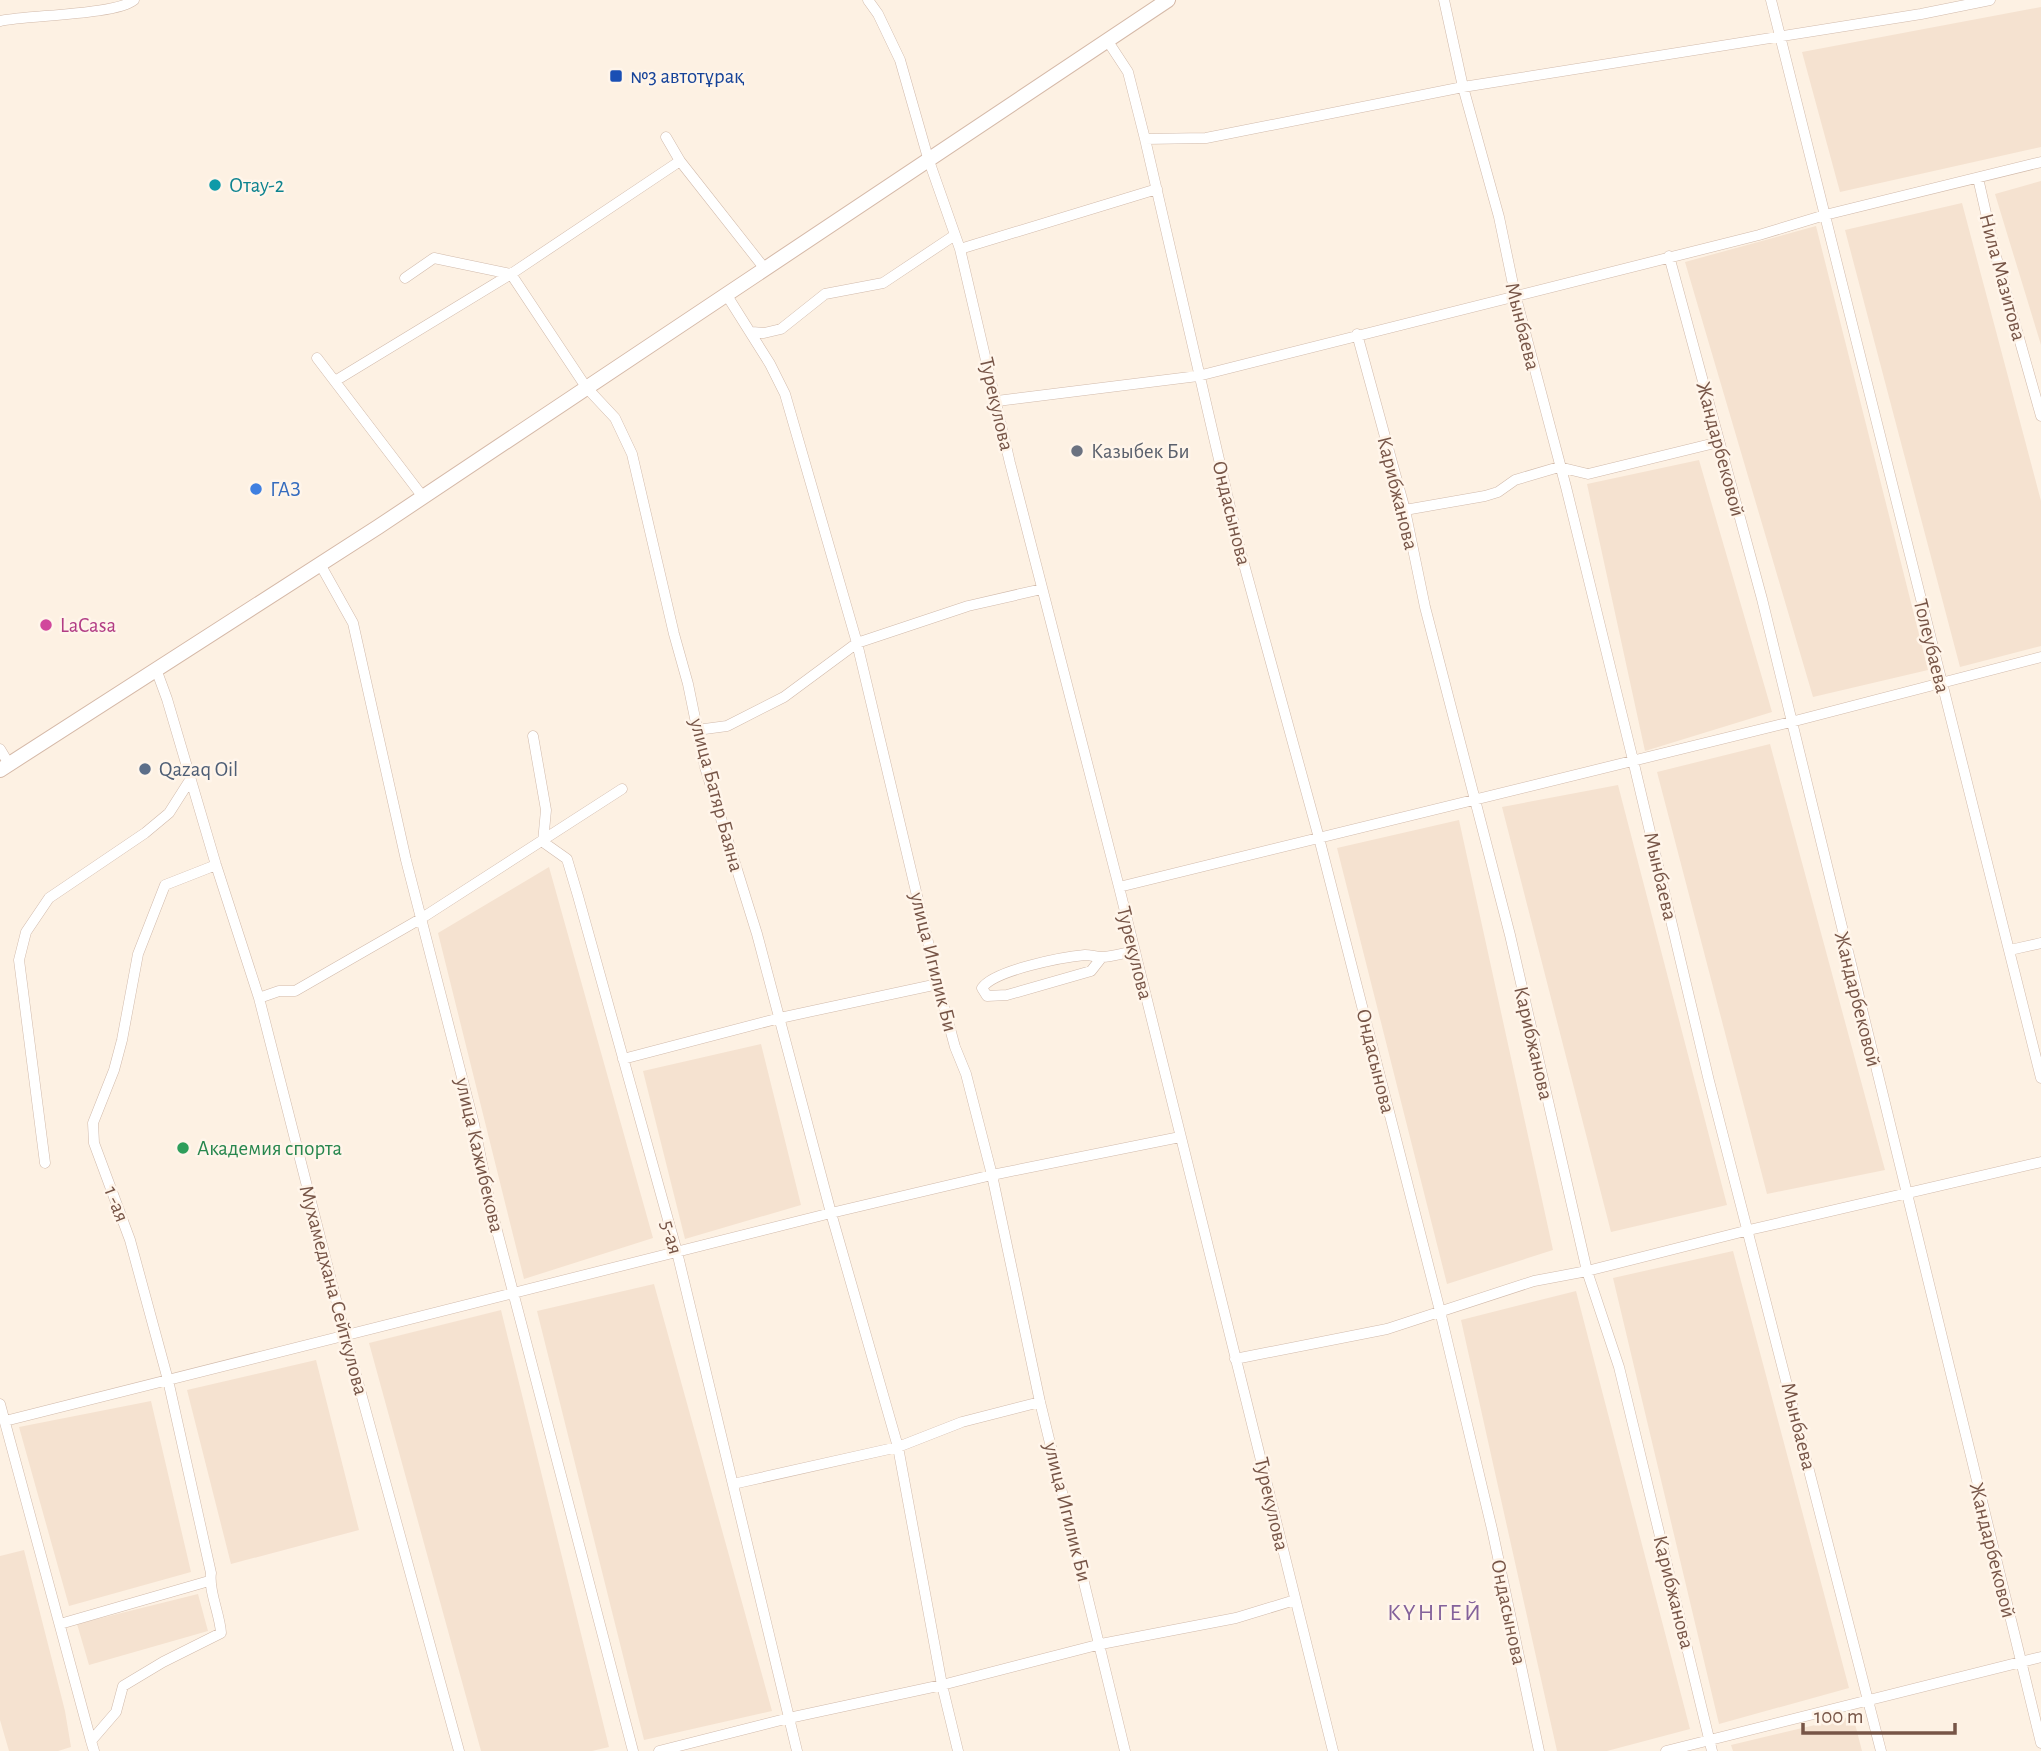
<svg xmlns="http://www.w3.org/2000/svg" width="2041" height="1751" viewBox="0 0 2041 1751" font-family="'Alegreya Sans',sans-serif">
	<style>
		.residential { fill: #f5e2d0 }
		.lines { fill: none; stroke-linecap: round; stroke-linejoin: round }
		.street-casing { stroke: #d1baab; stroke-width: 11 }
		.secondary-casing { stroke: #d5b9a8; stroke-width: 16 }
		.street { stroke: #fff; stroke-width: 10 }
		.secondary { stroke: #fff; stroke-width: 14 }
		.transit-dot { fill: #1a4fb4; stroke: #fff5ea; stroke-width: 2.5 }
		.culture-dot { fill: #0f9aa8; stroke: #fff5ea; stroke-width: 2.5 }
		.worship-dot { fill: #6b7280; stroke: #fff5ea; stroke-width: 2.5 }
		.shop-dot { fill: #3f7fe0; stroke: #fff5ea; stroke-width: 2.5 }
		.hotel-dot { fill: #d1479c; stroke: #fff5ea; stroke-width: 2.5 }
		.service-dot { fill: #5c6f8a; stroke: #fff5ea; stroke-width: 2.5 }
		.leisure-dot { fill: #2e9e5b; stroke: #fff5ea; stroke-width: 2.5 }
		.labels { text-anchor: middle; stroke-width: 5; stroke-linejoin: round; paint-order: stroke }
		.transit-label { font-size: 21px; fill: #164399; stroke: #fff5ea; text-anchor: start }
		.culture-label { font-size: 21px; fill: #0d838f; stroke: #fff5ea; text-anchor: start }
		.street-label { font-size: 21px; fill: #775547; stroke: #fff5ea }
		.worship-label { font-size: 21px; fill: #5b616d; stroke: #fff5ea; text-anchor: start }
		.shop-label { font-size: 21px; fill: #366cbe; stroke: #fff5ea; text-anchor: start }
		.hotel-label { font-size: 21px; fill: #b23c85; stroke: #fff5ea; text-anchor: start }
		.service-label { font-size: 21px; fill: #4e5e75; stroke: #fff5ea; text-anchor: start }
		.leisure-label { font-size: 21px; fill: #27864d; stroke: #fff5ea; text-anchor: start }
		.quarter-label { font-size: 24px; letter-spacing: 2px; fill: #84629b; stroke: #fff5ea }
	</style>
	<rect width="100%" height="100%" fill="#fdf1e3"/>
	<path class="residential" d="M2041 7V147L1840 192 1802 52Z
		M2041 181V345L1995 194Z
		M1962 203 2041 501V646L1960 667 1845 230Z
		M1816 226 1928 670 1813 697 1685 262Z
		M1699 460 1772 712 1645 751 1587 484Z
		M1770 744 1885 1170 1767 1194 1657 772Z
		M1618 785 1727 1205 1611 1232 1502 807Z
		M1459 820 1553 1250 1447 1284 1337 848Z
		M549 867 653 1238 524 1279 438 933Z
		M761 1044 801 1205 685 1239 643 1071Z
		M1733 1251 1849 1688 1719 1724 1613 1278Z
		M654 1284 772 1711 644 1740 537 1311Z
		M1576 1291 1690 1729 1607 1751H1557L1461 1320Z
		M501 1310 609 1747 592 1751H481L369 1343Z
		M316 1360 359 1530 231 1564 187 1390Z
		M151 1401 191 1572 69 1606 19 1427Z
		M24 1550 65 1711 71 1747 58 1751H9L0 1720V1556Z
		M198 1594 208 1631 89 1665 77 1624Z
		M1853 1716 1862 1751H1733L1731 1745Z"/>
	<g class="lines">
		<g class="street-casing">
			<path id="street" d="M868 0 878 14 900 60 928 158 960 249 1010 463 1119 887 1333 1751
				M1444 0 1463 87 1499 217 1515 294 1566 487 1633 760 1709 1081 1881 1751
				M1771 0 2041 1078
				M0 21C28 15 116 15 134 0
				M1107 40 1128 72 1145 139 1239 546 1319 838 1440 1311 1492 1529 1539 1751
				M666 137 680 161 765 269
				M1145 139 1206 138 1463 87 1921 14 1990 0
				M1978 178 1995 253 2041 416
				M960 249 1157 189
				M1669 256 1762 599 2041 1743
				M405 278 434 258 511 274 586 387 615 418 632 454 674 634 688 684 705 767 757 934 831 1213 898 1447 942 1685 958 1751
				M726 294 770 364 785 394 857 643 938 984 955 1047 966 1074 992 1175 1040 1402 1125 1751
				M752 332 764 333 781 329 825 294 883 283 955 235
				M1357 334 1405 510 1425 607 1510 935 1587 1271 1619 1367 1712 1751
				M317 358 423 497
				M335 381 511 274 680 161
				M997 401 1198 376 1759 235 1825 215 2041 162
				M1405 510 1485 496 1498 492 1515 480 1559 467 1588 474 1719 442
				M320 564 353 623 406 860 474 1124 490 1204 633 1751
				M156 669 167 699 216 865 259 998 345 1335 459 1751
				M697 730 727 726 784 697 857 643 968 606 1042 589
				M533 736 546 810 543 842 567 859 578 896 677 1252 797 1751
				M0 749 9 764
				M1119 887 1791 722 2041 657
				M2010 950 2041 943
				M1102 957 1091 971 1007 995 987 996 982 988C994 970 1063 957 1085 955 1091 955 1096 957 1102 957 1112 957 1124 953 1135 951
				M259 998 279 991H295L422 918 622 789
				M623 1059 780 1018 938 984
				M45 1163 19 960 26 932 49 898 145 833 169 813 190 780
				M1235 1359 1387 1329 1534 1281 1587 1271 1749 1230 2041 1162
				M0 1404 91 1741
				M5 1421 831 1213 992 1175 1180 1137
				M733 1484 898 1447 962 1422 1040 1402
				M60 1624 209 1581
				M94 1751 91 1741 116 1712 123 1686 163 1662 221 1633C220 1614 208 1590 211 1573L168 1380 130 1240 94 1143 93 1123 114 1070 122 1040 138 954 165 885 216 865
				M659 1751 789 1718 942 1685 1101 1644 1236 1618 1295 1600
				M1666 1751 2041 1657"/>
		</g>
		<g class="secondary-casing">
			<path id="secondary" d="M0 770 378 527 1168 0"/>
		</g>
		<use href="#street" class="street"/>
		<use href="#secondary" class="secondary"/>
	</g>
	<rect class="transit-dot" x="609" y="69" width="14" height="14" rx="3.5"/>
	<circle class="culture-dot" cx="215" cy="185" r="7"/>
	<circle class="worship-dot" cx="1077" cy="451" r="7"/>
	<circle class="shop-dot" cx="256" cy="489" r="7"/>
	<circle class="hotel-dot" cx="46" cy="625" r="7"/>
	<circle class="service-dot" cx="145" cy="769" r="7"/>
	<circle class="leisure-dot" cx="183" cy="1148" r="7"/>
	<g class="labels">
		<g class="transit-label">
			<text x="630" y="83">№3 автотұрақ</text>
		</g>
		<g class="culture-label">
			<text x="229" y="192">Отау-2</text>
		</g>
		<g class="street-label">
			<text transform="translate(2003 277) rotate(75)" y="7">Нила Мазитова</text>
			<text transform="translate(1523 326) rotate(76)" y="7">Мынбаева</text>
			<text transform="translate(997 404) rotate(77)" y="7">Турекулова</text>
			<text transform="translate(1721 449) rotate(75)" y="7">Жандарбековой</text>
			<text transform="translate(1398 493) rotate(76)" y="7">Карибжанова</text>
			<text transform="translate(1232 513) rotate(76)" y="7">Ондасынова</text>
			<text transform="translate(1932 646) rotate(76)" y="7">Толеубаева</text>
			<text transform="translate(717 795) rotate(75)" y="7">улица Батяр Баяна</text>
			<text transform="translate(1661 876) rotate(77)" y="7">Мынбаева</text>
			<text transform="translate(1135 953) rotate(76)" y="7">Турекулова</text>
			<text transform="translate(934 962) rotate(76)" y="7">улица Игилик Би</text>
			<text transform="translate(1858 999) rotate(76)" y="7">Жандарбековой</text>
			<text transform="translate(1534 1043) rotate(77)" y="7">Карибжанова</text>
			<text transform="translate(1376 1061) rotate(76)" y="7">Ондасынова</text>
			<text transform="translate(480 1155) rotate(77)" y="7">улица Кажибекова</text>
			<text transform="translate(117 1204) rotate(69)" y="7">1 -ая</text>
			<text transform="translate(672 1237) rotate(74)" y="7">5-ая</text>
			<text transform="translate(334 1290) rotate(75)" y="7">Мухамедхана Сейткулова</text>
			<text transform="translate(1799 1426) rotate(76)" y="7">Мынбаева</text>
			<text transform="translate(1272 1504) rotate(77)" y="7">Турекулова</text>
			<text transform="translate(1068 1512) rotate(76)" y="7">улица Игилик Би</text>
			<text transform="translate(1993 1550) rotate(76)" y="7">Жандарбековой</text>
			<text transform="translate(1674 1592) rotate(76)" y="7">Карибжанова</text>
			<text transform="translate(1509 1612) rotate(78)" y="7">Ондасынова</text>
		</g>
		<g class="worship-label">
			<text x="1091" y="458">Казыбек Би</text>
		</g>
		<g class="shop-label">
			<text x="270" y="496">ГАЗ</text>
		</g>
		<g class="hotel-label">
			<text x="60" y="632">LaCasa</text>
		</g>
		<g class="service-label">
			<text x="159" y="776">Qazaq Oil</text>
		</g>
		<g class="leisure-label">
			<text x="197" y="1155">Академия спорта</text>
		</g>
		<g class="quarter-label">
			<text x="1435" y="1620">КҮНГЕЙ</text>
		</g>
	</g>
	<path d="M1803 1723v10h152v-10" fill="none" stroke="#775547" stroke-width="3.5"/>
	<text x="1814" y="1723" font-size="21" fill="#775547" stroke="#fff5ea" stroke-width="5" paint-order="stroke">100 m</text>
</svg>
